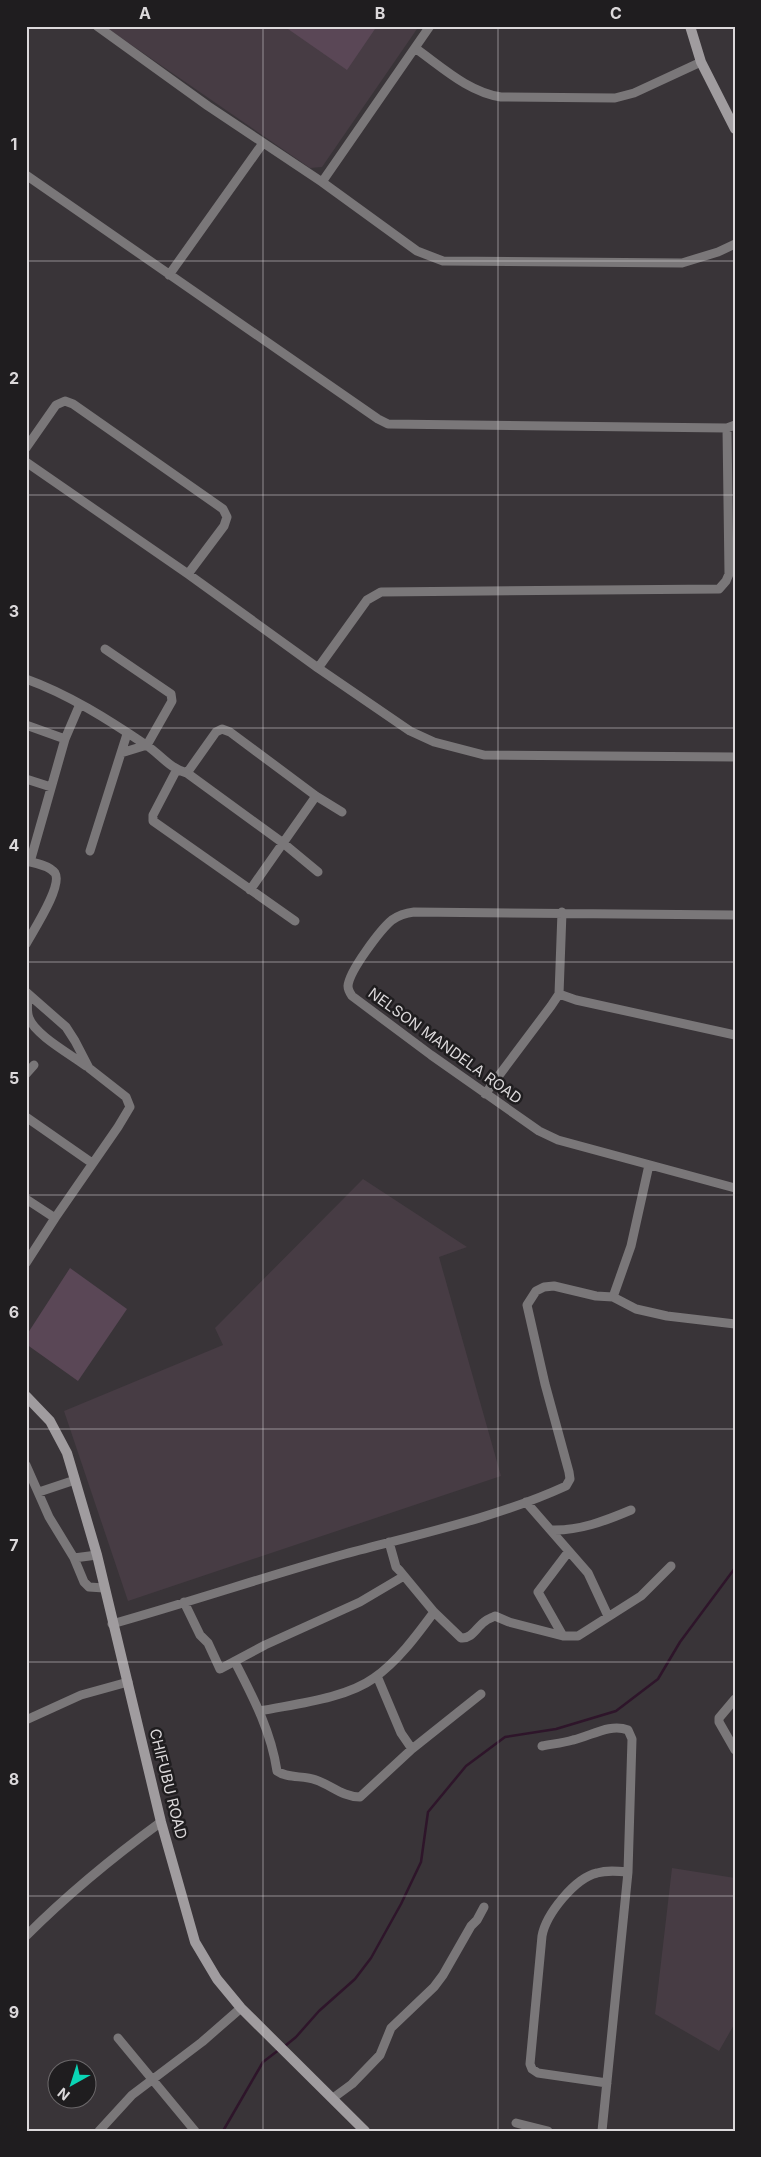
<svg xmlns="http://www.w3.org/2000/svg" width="761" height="2157" viewBox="0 0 761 2157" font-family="Inter,sans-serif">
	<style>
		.built { fill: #473c44 }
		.green { fill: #5a4756 }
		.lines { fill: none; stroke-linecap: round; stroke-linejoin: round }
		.stream { stroke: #2e152a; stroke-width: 2.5 }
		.street { stroke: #7a7779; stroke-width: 9 }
		.secondary { stroke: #a09c9f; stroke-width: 10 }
		.grid { fill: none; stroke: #dcd9db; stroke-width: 1; stroke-opacity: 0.55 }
		.labels { text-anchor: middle; stroke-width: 5; stroke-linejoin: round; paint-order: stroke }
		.street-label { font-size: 15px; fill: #dcd9db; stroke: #1f1d1f }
		.neatline { fill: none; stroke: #dcd9db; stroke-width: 2 }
		.grid-label { font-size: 16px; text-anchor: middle; font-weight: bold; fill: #dcd9db }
	</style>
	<rect width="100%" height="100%" fill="#393438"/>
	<path class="built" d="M104 26H419L322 167 310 168Z
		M363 1179 467 1247 439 1257 501 1476 128 1601 64 1411 223 1345 215 1328Z
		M672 1868 735 1878V2023L719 2051 655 2014Z"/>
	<path class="green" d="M290 26H377L347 70 288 29Z
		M70 1268 127 1309 78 1381 26 1344V1336Z"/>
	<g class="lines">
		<path class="stream" d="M285 2046 296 2037 319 2011 355 1979 371 1958 401 1904 421 1862 428 1812 466 1766 505 1737 556 1729 616 1711 658 1679 680 1642 735 1568
			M223 2131 263 2062 280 2049"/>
		<path class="street" d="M97 26 208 106 322 182 417 251 443 261 682 263 718 252 735 244
			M415 48C442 67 468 92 501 97L615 98 634 93 701 62
			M26 175 378 419 388 424 727 428 735 425
			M322 182 430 26
			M169 275 263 143
			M26 448 56 405 65 401 73 404 223 509 227 517 224 526 188 574
			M26 462 188 574 318 668 410 731 434 742 484 755 735 757
			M105 649 171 694 172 701 147 745 121 753
			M318 668 367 600 381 592 719 589 726 581 729 574 727 428
			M26 679C68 694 109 720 146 745 160 754 170 769 187 773L283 843 318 872
			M26 725 65 739
			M176 771 153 815V821L295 921
			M187 773 216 732 222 729 230 732 316 796 342 812
			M26 779 51 787
			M90 851 127 734
			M26 861C35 863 49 865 55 873 63 886 33 931 26 944
			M30 862 65 739 80 704
			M250 890 316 796
			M735 915 414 912C406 913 399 915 392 920 381 929 349 971 348 986 348 990 350 993 352 996L431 1055 539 1131 558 1140 735 1188
			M26 992 66 1027 75 1041 89 1068 126 1097 130 1107 118 1127 55 1218 26 1263
			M28 994C28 1002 26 1011 29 1018 35 1035 72 1055 86 1066
			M559 994 562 912
			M26 1074 34 1065
			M485 1094 551 1006 559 994 576 1000 735 1035
			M26 1117 92 1163
			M26 1199 55 1218
			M613 1297 631 1246 649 1165
			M26 1465 49 1517 74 1558 84 1582 89 1587 104 1588
			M39 1492 75 1480
			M526 1502 588 1573 608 1616
			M551 1530C579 1531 605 1521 631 1510
			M389 1542 396 1567 400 1571 434 1612 461 1638C472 1639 476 1628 484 1622 487 1619 491 1618 495 1616L509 1622 563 1636H578L641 1596 671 1566
			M74 1558 97 1555
			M184 1602 200 1635 208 1643 220 1669 265 1645 360 1602 404 1576
			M112 1624C190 1602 267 1576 345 1554 419 1534 496 1518 566 1486L570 1479 569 1472 545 1384 527 1305 536 1291 544 1287 554 1286 596 1296 613 1297 636 1309 667 1316 735 1324
			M563 1636 538 1592 569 1551
			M235 1662C253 1697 271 1731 277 1771 288 1779 303 1775 316 1780 331 1785 343 1797 360 1797L412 1749
			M377 1676 401 1733 412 1749 481 1694
			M735 1699 719 1718V1722L735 1750
			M260 1711C294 1704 345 1699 374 1678 398 1661 417 1635 434 1612
			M26 1720 81 1695 128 1682
			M542 1746C552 1744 563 1743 573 1740 591 1736 610 1723 628 1730L632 1739 628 1872 602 2131
			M26 1936C68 1894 113 1857 161 1822
			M118 2038 195 2131
			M607 2083 538 2073 532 2069 530 2064 542 1936C546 1914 575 1878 597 1873 607 1870 617 1871 628 1872
			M333 2098 352 2084 380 2055 391 2028 434 1987 443 1975 471 1926 477 1920 484 1907
			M516 2123 548 2131
			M99 2131 132 2095 202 2042 241 2008"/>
		<path class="secondary" d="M690 26 701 62 735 129
			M26 1396 50 1421 67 1453 75 1480 97 1555 161 1822 195 1942 217 1979 241 2008 365 2131"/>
	</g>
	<path class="grid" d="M263 26V2131M498 26V2131M26 261H735M26 495H735M26 728H735M26 962H735M26 1195H735M26 1429H735M26 1662H735M26 1896H735"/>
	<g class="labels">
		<g class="street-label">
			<text transform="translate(445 1046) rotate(36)" y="5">NELSON MANDELA ROAD</text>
			<text transform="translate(168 1784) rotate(76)" y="5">CHIFUBU ROAD</text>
		</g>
	</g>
	<rect width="761" height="2157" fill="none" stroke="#1f1d1f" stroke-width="55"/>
	<g transform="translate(72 2084) rotate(219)"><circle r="24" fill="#1f1d1f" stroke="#6b686a"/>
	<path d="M0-4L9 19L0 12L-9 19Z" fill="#0ad5b5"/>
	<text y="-8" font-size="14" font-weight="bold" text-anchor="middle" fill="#dcd9db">N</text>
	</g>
	<rect x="28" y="28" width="706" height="2102" class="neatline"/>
	<g class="grid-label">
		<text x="145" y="19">A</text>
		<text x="380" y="19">B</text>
		<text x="616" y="19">C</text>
		<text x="14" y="150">1</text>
		<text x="14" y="384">2</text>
		<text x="14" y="617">3</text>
		<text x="14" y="851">4</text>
		<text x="14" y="1084">5</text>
		<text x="14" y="1318">6</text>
		<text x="14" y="1551">7</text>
		<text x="14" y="1785">8</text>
		<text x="14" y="2018">9</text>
	</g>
</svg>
